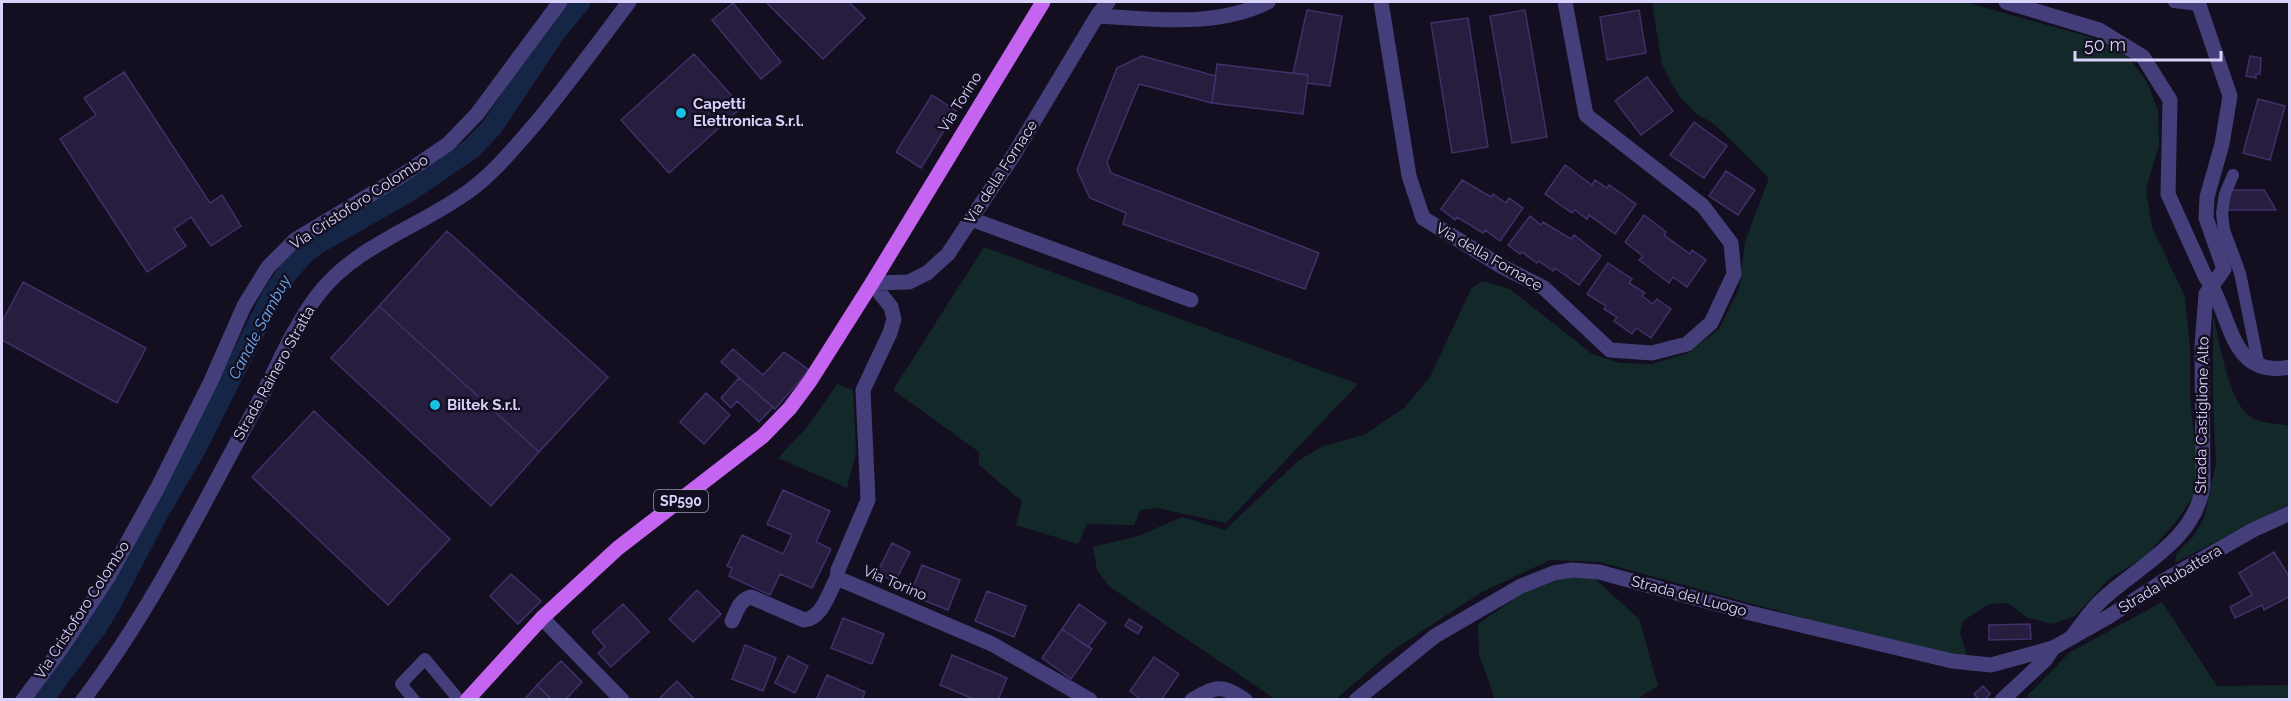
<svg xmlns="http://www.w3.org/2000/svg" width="2291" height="701" viewBox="0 0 2291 701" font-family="Raleway,sans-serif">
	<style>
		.green { fill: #132929 }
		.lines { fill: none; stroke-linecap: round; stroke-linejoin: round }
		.canal { stroke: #142545; stroke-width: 21 }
		.building { fill: #261d3f; stroke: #3f3169; stroke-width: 1.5 }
		.service { stroke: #443f7a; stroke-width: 12 }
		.minor { stroke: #443f7a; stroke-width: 15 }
		.tertiary { stroke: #443f7a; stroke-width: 15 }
		.primary { stroke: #c464f0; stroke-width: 15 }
		.poi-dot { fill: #16c2e3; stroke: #130f20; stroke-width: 2 }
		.labels { text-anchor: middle; stroke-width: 5; stroke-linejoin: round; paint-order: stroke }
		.shield { fill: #130f20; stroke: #9e98b9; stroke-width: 1.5 }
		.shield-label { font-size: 14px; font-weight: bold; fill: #d9d2fb }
		.street-label { font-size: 15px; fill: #d9d2fb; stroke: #130f20 }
		.poi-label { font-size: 15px; font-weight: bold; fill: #d9d2fb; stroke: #130f20; text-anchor: start }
		.water-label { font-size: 16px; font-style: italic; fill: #6babf0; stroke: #130f20 }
	</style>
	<rect width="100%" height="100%" fill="#130f20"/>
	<path class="green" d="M1652 2H1965L2101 40 2130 59 2147 82 2158 111 2159 145 2146 189 2152 227 2185 297 2190 349V397L2197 465 2193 497 2175 523 2146 556 2110 578 2075 616 2053 624 2026 617 2008 603 1989 604 1963 621 1960 633 1968 659 1865 635 1600 562 1550 560 1480 593 1392 651 1336 699H1275L1110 587 1097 570 1093 547 1138 536 1182 517 1225 530 1298 461 1323 446 1364 435 1404 408 1430 377 1471 289 1482 281 1510 289 1592 354 1620 363 1652 364 1688 353 1719 329 1739 289 1745 242 1769 178 1714 124 1695 113 1679 96 1662 65Z
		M984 247 1358 384 1226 523 1157 508 1140 510 1134 525 1087 524 1078 544 1016 525 1022 501 979 465V452L893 390Z
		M2213 315C2219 339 2229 407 2253 418 2263 424 2278 423 2289 426V504L2175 563 2177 553 2193 537 2204 518 2216 463 2213 402Z
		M837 384 853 390 856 452 847 488 778 458 809 425Z
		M1593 577 1639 619 1658 686 1636 699H1495L1479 655 1478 624 1524 592 1564 578Z
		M2162 602 2217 686 2289 685V699H2029L2027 696 2069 653Z"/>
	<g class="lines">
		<path class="canal" d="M42 700 96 628 110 605 158 513 195 450 272 296 288 272 305 253 317 244 408 192 471 149 492 127 554 34 580 2"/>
	</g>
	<path class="building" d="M766 2H849L865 18 823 59Z
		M733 3 781 62 761 79 712 20Z
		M1307 10 1342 16 1330 86 1307 83 1308 75 1293 73Z
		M1525 10 1547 137 1512 143 1490 16Z
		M1639 10 1646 53 1607 60 1600 17Z
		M1468 18 1488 147 1452 153 1431 23Z
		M694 54 742 107 669 173 621 120Z
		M1142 56 1216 76 1212 103 1139 84 1107 162 1111 173 1319 253 1305 289 1123 224 1126 213 1090 198 1077 170 1117 68Z
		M2250 56 2261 58 2260 74H2256V78L2246 76Z
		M1217 64 1308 75 1303 114 1212 103Z
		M124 72 210 203 222 195 241 226 211 246 191 217 174 229 186 246 147 272 60 139 96 115 84 98Z
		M1647 77 1673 111 1641 135 1615 101Z
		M932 95 956 111 921 168 896 152Z
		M2258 99 2285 106 2270 160 2243 153Z
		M1694 122 1727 146 1704 178 1670 155Z
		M1565 165 1592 185 1595 180 1607 188 1609 185 1636 204 1615 234 1589 215 1587 219 1575 210 1572 213 1545 194Z
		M1726 171 1755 190 1738 215 1709 196Z
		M1462 180 1491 197 1493 194 1506 203 1509 198 1523 208 1500 241 1485 230 1483 233 1457 217 1455 220 1441 209Z
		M2229 190H2264L2276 210H2228Z
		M1644 215 1666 232 1664 235 1690 254 1692 250 1706 260 1687 287 1673 277 1669 283 1639 260 1643 256 1625 242Z
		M1530 216 1541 225 1543 222 1571 239 1574 235 1601 256 1579 285 1555 268 1553 271 1539 261 1537 263 1522 252 1520 254 1508 245Z
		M447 231 608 377 539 452 379 306Z
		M1608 263 1632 279 1629 283 1645 293 1642 296 1653 304 1657 299 1671 309 1651 338 1636 328 1632 334 1614 321 1617 317 1604 309 1606 306 1587 294Z
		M23 282 146 348 117 403 2 340V322Z
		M379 306 539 452 491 506 331 358Z
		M733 349 763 375 784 352 809 370 775 409 721 362Z
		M739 378 773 407 759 422 737 401 731 408 721 398Z
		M706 393 730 415 704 444 680 422Z
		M314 411 450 539 388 605 252 477Z
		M783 490 830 511 816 542 831 549 812 588 780 574 770 595 729 576 732 568 727 566 742 535 783 554 792 535 767 524Z
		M892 543 910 552 895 582 877 573Z
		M2274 552 2290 578V596L2264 610 2262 605 2235 618 2230 607 2252 595 2239 573Z
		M922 565 960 580 948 610 910 595Z
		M511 574 541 601 518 624 490 596Z
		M697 590 721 614 693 642 669 619Z
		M987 591 1026 606 1014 637 975 621Z
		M623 604 649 632 611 667 598 653 605 647 592 632Z
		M1079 604 1106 623 1088 647 1062 629Z
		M843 618 884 634 872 664 831 648Z
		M1129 619 1142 627 1138 634 1125 626Z
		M2030 624 2031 639 1989 640V625Z
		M1062 629 1092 649 1071 679 1042 658Z
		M745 645 776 658 763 691 732 679Z
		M952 655 1007 678 998 700H976L940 685Z
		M788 656 808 666 795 693 775 683Z
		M1154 657 1179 674 1161 700H1142L1130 691Z
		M561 661 582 682 565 700H552L537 685Z
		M827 675 865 692 862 700H816Z
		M677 681 695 700H658Z
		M537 685 552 700H524Z
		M1983 686 1990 694 1984 700H1979L1974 694Z"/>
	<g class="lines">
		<path class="service" d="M2174 2 2199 5
			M2233 175 2225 194 2222 213 2224 230 2240 273 2259 367
			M414 700 401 684 425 659 459 700"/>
		<path class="minor" d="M1381 2 1409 176 1423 218 1501 266 1544 288 1610 350 1652 353 1687 344 1711 323 1734 274 1731 243 1703 206 1586 115 1565 2
			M2006 2 2099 30 2143 57 2170 100 2168 194 2205 276C2232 310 2227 380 2290 367
			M1097 16C1154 19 1215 28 1268 2
			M971 219 1191 300
			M872 283 891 307 894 319 890 333 863 390 868 500 838 570 837 578 992 644 1090 700
			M872 283 909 282 927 273 948 254 1013 156 1097 16 1108 2
			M542 618 622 700
			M732 621C737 611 739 600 751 597L804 620C822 619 829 592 837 578
			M2072 637C2082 624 2091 609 2104 598 2140 565 2195 540 2203 486L2202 346 2206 294 2224 269 2206 218 2207 197 2222 144 2230 96 2198 2
			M23 700 61 649 107 579 157 489 211 381 244 306 268 267 295 240 398 178 448 144 477 114 560 2
			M83 700C153 608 203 504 258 403 277 368 292 329 317 296 354 246 420 227 469 191 494 173 515 147 535 124 568 84 598 43 629 2
			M1192 700C1216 686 1222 684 1245 700
			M2002 700 2045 660 2053 648"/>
		<path class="tertiary" d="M1356 700 1435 636 1521 586 1554 573 1572 570 1599 572 1750 613 1952 661 1991 665 2053 648 2108 617 2165 580 2253 530 2290 513"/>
		<path class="primary" d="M467 700 542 618 618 548 763 436 790 408 810 381 872 283 1043 2"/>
	</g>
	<g class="poi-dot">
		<circle cx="681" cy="113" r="6"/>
		<circle cx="435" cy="405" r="6"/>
	</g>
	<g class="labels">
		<rect class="shield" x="654" y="490" width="54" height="22" rx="4.5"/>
		<g class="shield-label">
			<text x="681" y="506">SP590</text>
		</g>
		<g class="street-label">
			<text transform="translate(960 102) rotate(-58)" y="5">Via Torino</text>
			<text transform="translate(1001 172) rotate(-57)" y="5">Via della Fornace</text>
			<text transform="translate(359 202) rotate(-33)" y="5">Via Cristoforo Colombo</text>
			<text transform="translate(1489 257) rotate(30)" y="5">Via della Fornace</text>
			<text transform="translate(274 373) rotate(-61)" y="5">Strada Rainero Stratta</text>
			<text transform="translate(2202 415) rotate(-89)" y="5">Strada Castiglione Alto</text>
			<text transform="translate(2170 579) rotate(-31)" y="5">Strada Rubattera</text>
			<text transform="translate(895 583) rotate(23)" y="5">Via Torino</text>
			<text transform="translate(1689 596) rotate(15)" y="5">Strada del Luogo</text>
			<text transform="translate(82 610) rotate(-57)" y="5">Via Cristoforo Colombo</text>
		</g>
		<g class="poi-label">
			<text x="693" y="109">Capetti<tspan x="693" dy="17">Elettronica S.r.l.</tspan></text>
			<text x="447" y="410">Biltek S.r.l.</text>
		</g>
		<g class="water-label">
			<text transform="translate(259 327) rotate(-62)" y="6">Canale Sambuy</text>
		</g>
	</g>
	<rect width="2291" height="701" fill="none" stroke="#d9d2fb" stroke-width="6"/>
	<path d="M2075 51v9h146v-9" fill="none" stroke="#d9d2fb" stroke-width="3"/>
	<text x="2084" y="51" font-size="18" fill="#d9d2fb" stroke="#130f20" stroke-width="4.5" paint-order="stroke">50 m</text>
</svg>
